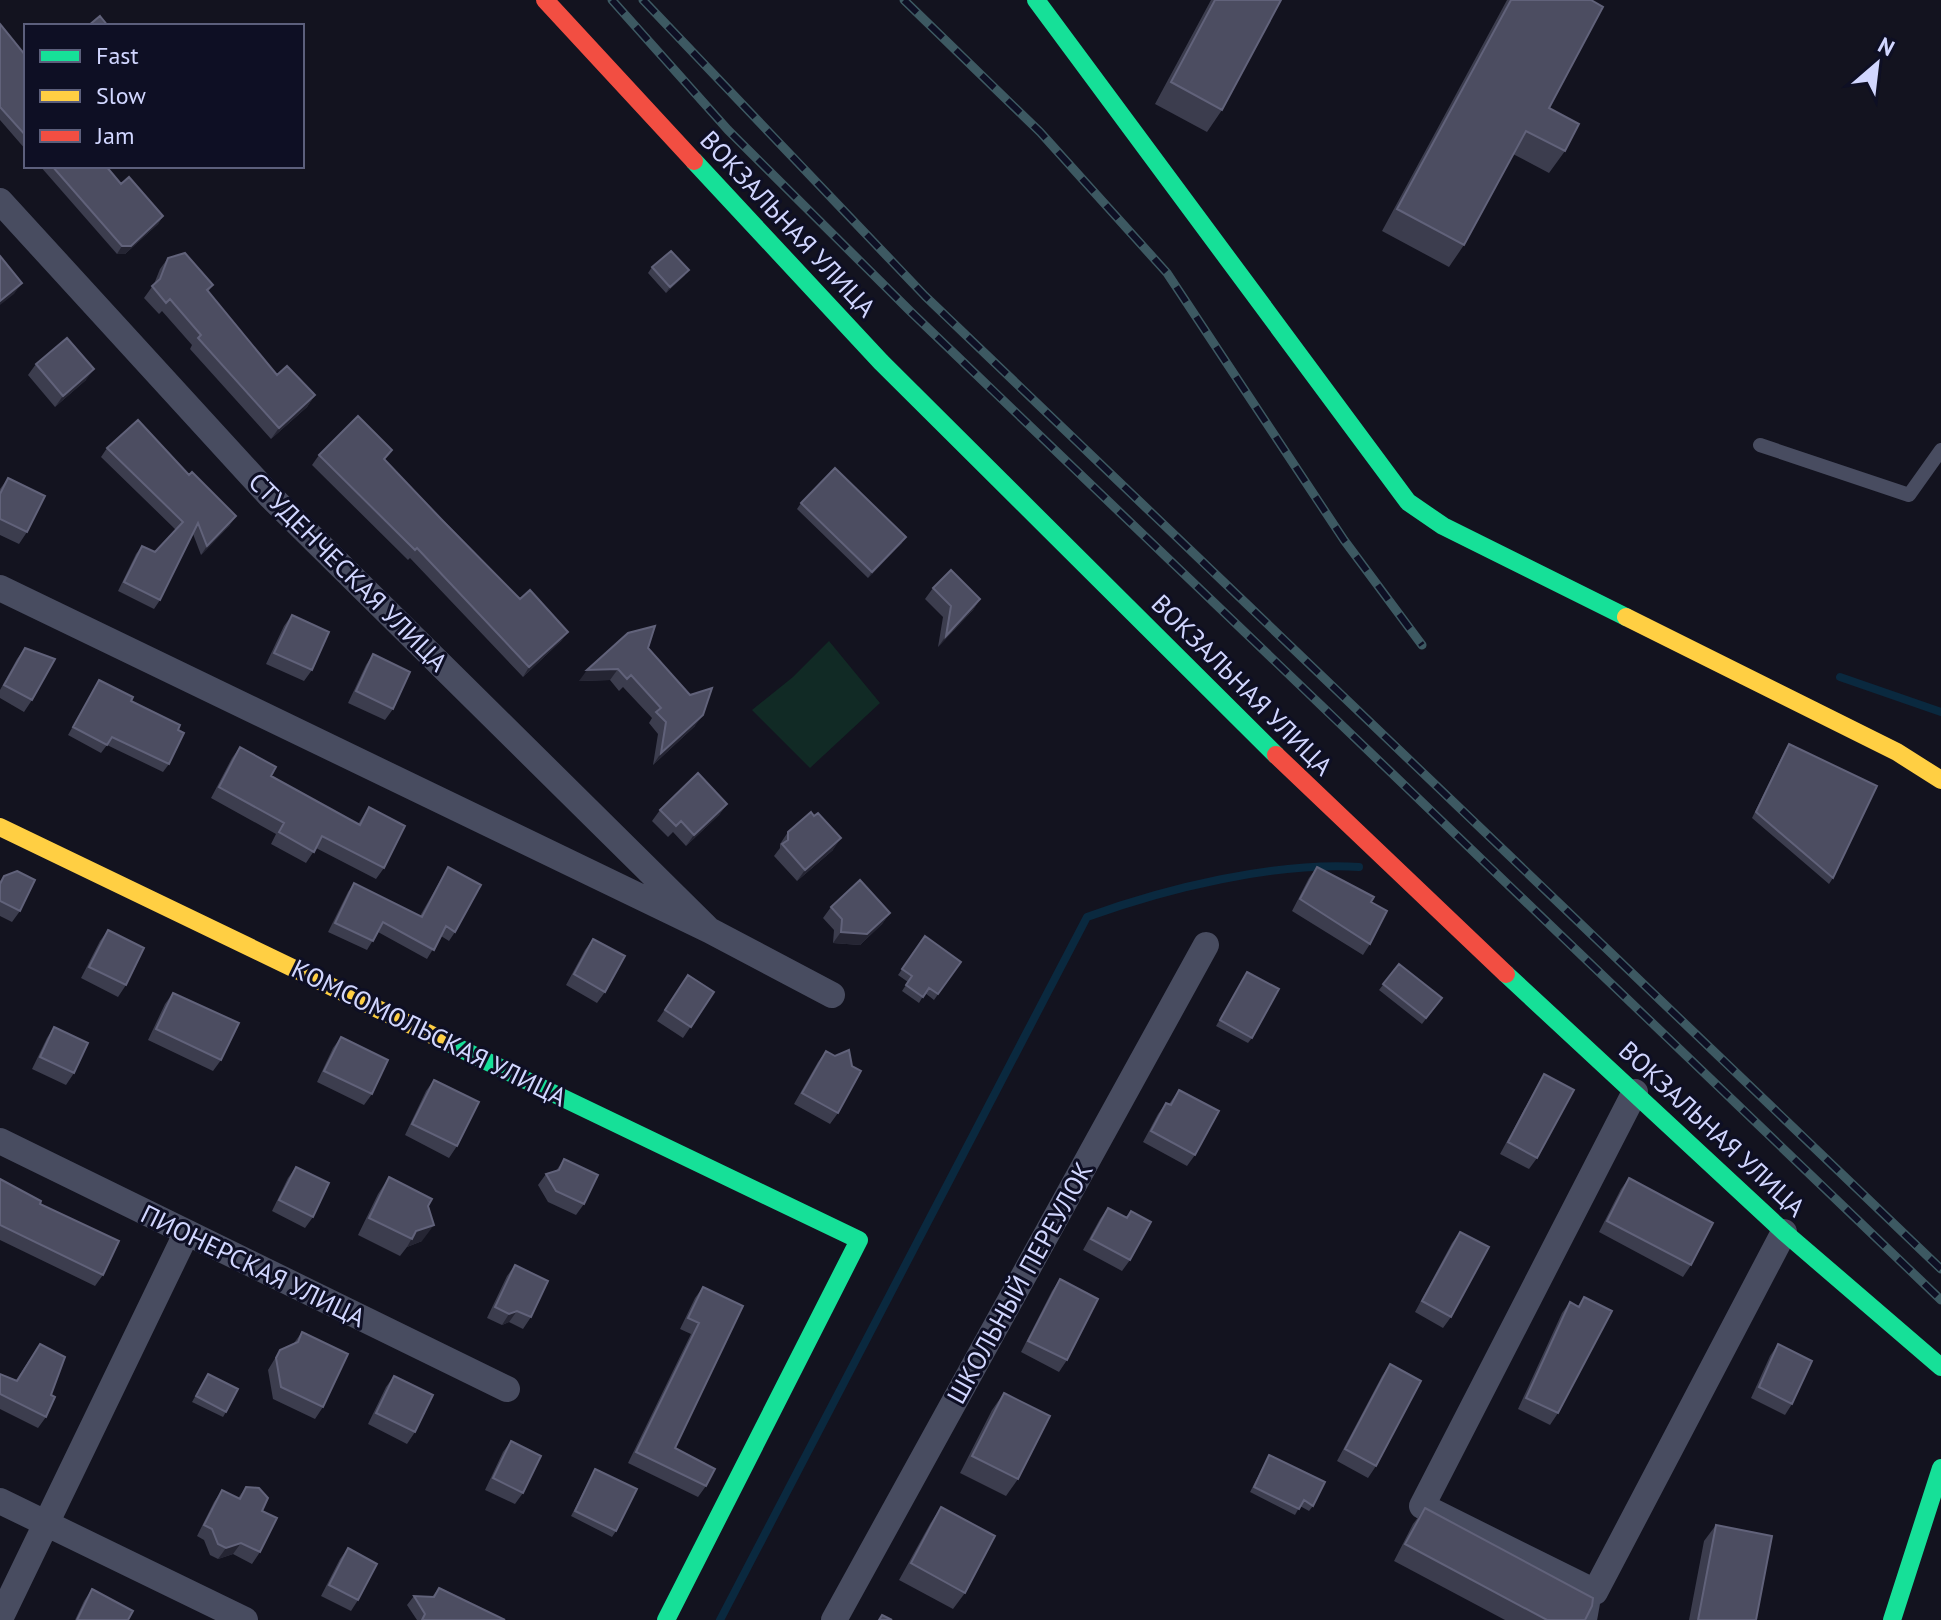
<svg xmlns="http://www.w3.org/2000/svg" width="1941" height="1620" viewBox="0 0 1941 1620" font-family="'PT Sans',sans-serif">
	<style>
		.green { fill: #112a25 }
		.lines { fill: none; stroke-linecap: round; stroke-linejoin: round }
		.stream { stroke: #0a293f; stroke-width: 8 }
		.lane { stroke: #484c60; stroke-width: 14 }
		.street { stroke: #484c60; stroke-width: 26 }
		.fast { stroke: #16e098; stroke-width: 18 }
		.slow { stroke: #ffcf43; stroke-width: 18 }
		.jam { stroke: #f24e42; stroke-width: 18 }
		.rail-casing { stroke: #3d5962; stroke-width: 9 }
		.rail { stroke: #0e0f24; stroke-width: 6; stroke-dasharray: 18; stroke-linecap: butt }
		.wall { fill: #3c3d4e }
		.shaded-wall { fill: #252533 }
		.building { fill: #4c4d61; stroke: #61627a; stroke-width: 2 }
		.labels { text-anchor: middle; stroke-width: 6; stroke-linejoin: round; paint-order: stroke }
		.street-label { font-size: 26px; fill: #d1d6ff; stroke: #0e0f24 }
	</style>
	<rect width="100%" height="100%" fill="#13131f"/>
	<path class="green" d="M829 641 880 703 810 768 752 710 793 677Z"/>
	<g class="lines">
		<path class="stream" d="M1840 677 1941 712
			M720 1620 1087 917C1167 888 1274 862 1359 867"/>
		<path class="lane" d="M1760 445 1909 495 1941 450
			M1590 1620 1595 1592"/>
		<path class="street" d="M0 201 270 496 709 930
			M0 588 709 930 832 995
			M1635 1092 1422 1506 1595 1592 1784 1232
			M0 1141 507 1389
			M0 1501 245 1620
			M0 1619 186 1234
			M834 1620 1206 945"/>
		<path class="fast" d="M1036 0 1408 502 1443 526 1626 617
			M694 161 881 362 1276 755
			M1506 974 1784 1232 1941 1367
			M440 1039 859 1240 666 1620
			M1892 1620 1941 1468"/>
		<path class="slow" d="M1626 617 1897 752 1941 780
			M0 827 440 1039"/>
		<path class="jam" d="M545 0 694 161
			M1276 755 1506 974"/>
		<g class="rail-casing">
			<path id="rail" d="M612 0 728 130 911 312 1941 1300
				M643 0 925 296 1941 1269
				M904 0 1040 132 1167 273 1344 540 1422 645"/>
		</g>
		<use href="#rail" class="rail"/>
	</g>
	<path class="wall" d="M1211 0H1281L1222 110 1207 132 1155 104Z
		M1507 0H1591L1549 108 1565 151 1549 173 1513 154 1464 245 1449 267 1382 231Z
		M0 24 26 56V150L0 120Z
		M40 166H106L121 184 163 216 158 224 125 254H117Z
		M168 258 213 285 208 292 277 375 315 395 307 407 271 439 190 349 192 345 162 311 159 314 144 298 154 284 160 269Z
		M652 267 685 275 666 293 648 273Z
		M36 364 86 380 55 407 28 375Z
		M107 448 230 525 201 555 193 534 160 600 154 609 118 591 136 554 142 546 155 552 176 530 101 457Z
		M319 455 385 460 520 599 568 632 561 641 523 677 410 558 408 560 312 465Z
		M8 478 27 532 19 544 0 535V489Z
		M801 503 902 543 868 578 797 509Z
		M933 588 980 599 973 610 938 647 943 617 925 599Z
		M292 615 312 670 304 681 266 664 284 626Z
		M25 648 32 700 24 712 0 698V690L17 659Z
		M648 648 695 726 653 765 658 734 649 723 652 718 623 687 619 691 610 680 579 681Z
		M373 654 393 709 385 720 348 703 366 665Z
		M99 680 178 730 169 764 163 772 107 745 101 753 68 735Z
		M1789 744 1833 878 1829 884 1752 818 1785 750Z
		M240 747 271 776 358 824 369 807 384 868 376 879 316 848 306 863 271 844 276 834 211 798 232 758Z
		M727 804 719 815 686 846 673 832 668 837 652 821 660 810Z
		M788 832 833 850 797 881 774 856 780 848V844Z
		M448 867 455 932 449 941 441 936 427 959 378 932 367 950 328 932 348 892 354 883 420 916Z
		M1317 867 1371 902 1370 944 1363 955 1292 911 1309 878Z
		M4 876 20 911 12 922 0 916V881Z
		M831 907 890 913 882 924 860 945 833 943 834 930 823 918Z
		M108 930 126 985 118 997 81 978 100 941Z
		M925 936 961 962 934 1000 925 993 919 1003 902 991 908 982 898 975Z
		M593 939 605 992 597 1003 566 985 585 950Z
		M1399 964 1442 998 1422 1024 1379 990Z
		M1247 972 1252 1038 1248 1043 1216 1026Z
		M688 975 714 992 683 1038 657 1021Z
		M173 993 221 1060 213 1071 148 1040 165 1004Z
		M54 1027 74 1073 66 1085 32 1069 47 1038Z
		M341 1037 372 1094 364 1105 317 1082 333 1048Z
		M826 1051 838 1113 830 1124 794 1104 818 1062Z
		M1544 1074 1537 1158 1529 1169 1500 1154 1537 1086Z
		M434 1080 457 1146 449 1158 405 1135 426 1091Z
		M1179 1090 1195 1155 1187 1166 1143 1142 1158 1114 1166 1103 1169 1104Z
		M564 1159 584 1204 576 1215 548 1202 538 1185 546 1174 556 1171Z
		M296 1167 313 1217 305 1228 272 1211 288 1178Z
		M389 1177 422 1241 407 1247 400 1256 358 1235 378 1194Z
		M1629 1178 1691 1265 1683 1277 1599 1232 1621 1189Z
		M0 1179 40 1204 103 1275 95 1286 0 1240Z
		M1108 1208 1126 1217 1131 1211 1130 1260 1122 1271 1083 1250 1100 1219Z
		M1460 1232 1451 1317 1443 1328 1415 1312 1452 1243Z
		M515 1265 531 1317 523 1329 509 1322 502 1325 487 1318 507 1276Z
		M1060 1279 1067 1360 1059 1372 1021 1352 1052 1291Z
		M703 1287 743 1306 675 1448 706 1486 698 1497 628 1463 691 1334 680 1329 695 1298Z
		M1584 1297 1558 1413 1550 1425 1518 1409 1562 1313 1570 1302 1578 1306Z
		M302 1332 323 1407 315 1419 273 1399 268 1370 280 1350 294 1343Z
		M40 1344 51 1395 46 1417 38 1428 0 1409V1374L16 1380Z
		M1778 1344 1792 1404 1785 1415 1751 1398 1770 1356Z
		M1390 1364 1376 1466 1368 1478 1337 1461 1382 1376Z
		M208 1374 226 1412 223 1417 192 1402Z
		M394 1376 415 1432 407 1444 368 1424 386 1387Z
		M1004 1393 1018 1479 1006 1496 960 1473 992 1410Z
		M511 1441 523 1493 515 1504 485 1490 503 1452Z
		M1269 1455 1313 1506 1309 1511 1300 1506 1295 1515 1250 1492Z
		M595 1469 616 1531 612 1537 571 1516Z
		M246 1487 262 1511 260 1552 252 1564 233 1554 218 1559 210 1555 204 1540 197 1536 214 1502 222 1490 238 1498Z
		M941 1507 965 1593 953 1609 899 1580 930 1524Z
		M1425 1508 1585 1620H1505L1394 1561 1413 1524Z
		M1716 1525 1756 1620H1689L1704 1541Z
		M348 1548 358 1600 351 1611 321 1596 340 1559Z
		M439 1588 505 1620H417L407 1605 414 1596 432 1597Z
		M92 1589 128 1620H75L84 1601Z"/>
	<path class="shaded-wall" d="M163 216 158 224 125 254H117L122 246Z
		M689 270 685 275 666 293 670 287Z
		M22 283 14 294 0 305V301Z
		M94 369 86 380 55 407 63 396Z
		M315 395 307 407 271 439 279 428Z
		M236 516 230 525 201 555 207 546Z
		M906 537 902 543 868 578 872 572Z
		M980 599 973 610 938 647 946 636Z
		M568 632 561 641 523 677 529 667Z
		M618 669 610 680 579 681 587 670Z
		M703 715 695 726 653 765 661 753Z
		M727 804 719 815 686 846 694 835Z
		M841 838 833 850 797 881 805 870Z
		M890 913 882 924 860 945 833 943 841 932Z
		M434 1225 422 1241 407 1247 416 1231Z
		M517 1311 509 1322 502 1325 509 1314Z
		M241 1543 233 1554 218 1559 226 1548Z"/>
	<path class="building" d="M1215 0H1281L1222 110 1171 82Z
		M1511 0H1591L1603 7 1549 108 1579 124 1565 151 1526 131 1464 245 1397 209Z
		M100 16 108 26H88Z
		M0 24 26 56V136L0 107Z
		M52 166H106L121 184 129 177 163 216 131 246H122Z
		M671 251 689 270 670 287 652 267Z
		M185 253 213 285 207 290 277 375 287 366 315 395 279 428 198 338 201 335 170 299 166 303 152 286 160 279 168 258Z
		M0 256 22 283 0 301Z
		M67 338 94 369 63 396 36 364Z
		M358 416 392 450 384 459 443 521 520 599 530 590 568 632 529 667 417 548 415 550 319 455Z
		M138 420 189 475 192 472 236 516 207 546 198 523 160 600 124 582 142 546 155 552 183 522 107 448Z
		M835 468 906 537 872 572 801 503Z
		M8 478 45 496 27 532 0 519V494Z
		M951 570 980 599 946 636 951 606 933 588Z
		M292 615 329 632 312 670 274 653Z
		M655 626 648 648 690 695 712 688 703 715 661 753 666 722 656 712 661 708 631 675 627 679 618 669 587 670 628 633Z
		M25 648 55 659 32 700 4 685Z
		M373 654 410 672 393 709 356 691Z
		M99 680 133 697 131 701 180 725 178 730 184 733 169 764 112 737 107 745 73 727Z
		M1789 744 1877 786 1833 878 1756 812Z
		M240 747 276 767 271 776 360 825 369 807 405 826 384 868 322 836 314 852 279 832 284 823 219 787Z
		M698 773 727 804 694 835 681 821 676 826 660 810Z
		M811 812 814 816 818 813 841 838 805 870 782 844 788 840V832Z
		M448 867 481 885 455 932 446 926 434 950 383 922 373 941 335 923 354 883 422 917Z
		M1317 867 1374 897 1371 902 1387 911 1370 944 1300 899Z
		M17 871 35 880 20 911 0 901V884L4 876Z
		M860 880 890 913 867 934 841 932 842 919 831 907Z
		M108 930 144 948 126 985 89 967Z
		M925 936 961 962 938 994 929 988 923 997 906 985 912 976 902 969Z
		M593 939 625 956 605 992 574 974Z
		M1399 964 1442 998 1426 1018 1383 984Z
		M1247 972 1279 989 1252 1038 1220 1020Z
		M688 975 714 992 691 1027 665 1010Z
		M173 993 239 1023 221 1060 156 1029Z
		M54 1027 88 1043 74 1073 40 1057Z
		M341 1037 388 1060 372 1094 324 1071Z
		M849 1050 852 1066 861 1071 838 1113 802 1093 826 1051 835 1056Z
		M1544 1074 1574 1090 1537 1158 1508 1142Z
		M434 1080 479 1102 457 1146 412 1124Z
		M1179 1090 1219 1111 1195 1155 1151 1131 1166 1103 1171 1105Z
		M564 1159 598 1175 584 1204 556 1191 546 1174 559 1170Z
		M296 1167 329 1183 313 1217 279 1200Z
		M389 1177 432 1199 428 1206 434 1225 416 1231 412 1239 369 1218Z
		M1629 1178 1713 1223 1691 1265 1607 1221Z
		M0 1179 41 1201 40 1204 119 1241 103 1275 0 1225Z
		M1108 1208 1127 1218 1131 1211 1151 1222 1130 1260 1091 1239Z
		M1460 1232 1489 1247 1451 1317 1422 1301Z
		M515 1265 548 1281 531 1317 517 1311 509 1314 495 1307Z
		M1060 1279 1098 1299 1067 1360 1028 1341Z
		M703 1287 743 1306 675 1448 715 1469 706 1486 636 1452 699 1323 688 1318Z
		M1584 1297 1612 1311 1558 1413 1526 1398 1570 1302 1579 1307Z
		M302 1332 348 1354 323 1407 281 1387 276 1358 280 1350 298 1342Z
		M40 1344 65 1357 51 1395 55 1397 46 1417 0 1394V1374L17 1381Z
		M1778 1344 1812 1361 1792 1404 1759 1387Z
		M1390 1364 1421 1381 1376 1466 1345 1449Z
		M208 1374 238 1389 226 1412 196 1396Z
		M394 1376 433 1395 415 1432 376 1413Z
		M1004 1393 1050 1416 1018 1479 972 1456Z
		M511 1441 541 1456 523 1493 493 1478Z
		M1269 1455 1325 1482 1313 1506 1304 1500 1299 1509 1254 1487Z
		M595 1469 637 1489 616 1531 575 1511Z
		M246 1487 259 1488 268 1498 262 1511 277 1518 260 1552 241 1543 226 1548 218 1544 212 1529 204 1525 222 1490 240 1499Z
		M941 1507 995 1536 965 1593 911 1563Z
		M1425 1508 1593 1598 1592 1606 1585 1620H1547L1405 1544Z
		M1716 1525 1772 1536 1756 1620H1698Z
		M348 1548 377 1564 358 1600 329 1585Z
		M439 1588 505 1620H422L425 1614 414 1596 434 1597Z
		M92 1589 133 1611 128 1620H77Z
		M882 1615 892 1620H879Z"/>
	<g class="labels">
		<g class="street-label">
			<text transform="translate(788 224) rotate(47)" y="9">ВОКЗАЛЬНАЯ УЛИЦА</text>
			<text transform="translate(348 572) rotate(45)" y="9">СТУДЕНЧЕСКАЯ УЛИЦА</text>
			<text transform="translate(1242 685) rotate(45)" y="9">ВОКЗАЛЬНАЯ УЛИЦА</text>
			<text transform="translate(429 1033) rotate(26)" y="9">КОМСОМОЛЬСКАЯ УЛИЦА</text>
			<text transform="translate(1712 1129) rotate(43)" y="9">ВОКЗАЛЬНАЯ УЛИЦА</text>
			<text transform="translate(253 1266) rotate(26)" y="9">ПИОНЕРСКАЯ УЛИЦА</text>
			<text transform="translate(1020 1283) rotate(-61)" y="9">ШКОЛЬНЫЙ ПЕРЕУЛОК</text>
		</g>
	</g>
	<rect x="24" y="24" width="280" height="144" fill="#0e0f24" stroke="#5c5f7c" stroke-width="2"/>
	<rect x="40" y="50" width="40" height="12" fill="#16e098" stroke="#5c5f7c" stroke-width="2"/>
	<text x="96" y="64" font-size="24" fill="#d1d6ff">Fast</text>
	<rect x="40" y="90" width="40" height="12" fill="#ffcf43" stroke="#5c5f7c" stroke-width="2"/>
	<text x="96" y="104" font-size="24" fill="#d1d6ff">Slow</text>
	<rect x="40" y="130" width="40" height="12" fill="#f24e42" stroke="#5c5f7c" stroke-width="2"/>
	<text x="96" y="144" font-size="24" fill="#d1d6ff">Jam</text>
	<g transform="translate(1877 64) rotate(28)" stroke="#0e0f24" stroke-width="6" paint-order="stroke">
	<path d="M0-6L14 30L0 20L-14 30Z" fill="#d1d6ff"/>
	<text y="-12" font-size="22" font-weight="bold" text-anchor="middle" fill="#d1d6ff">N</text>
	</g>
</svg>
